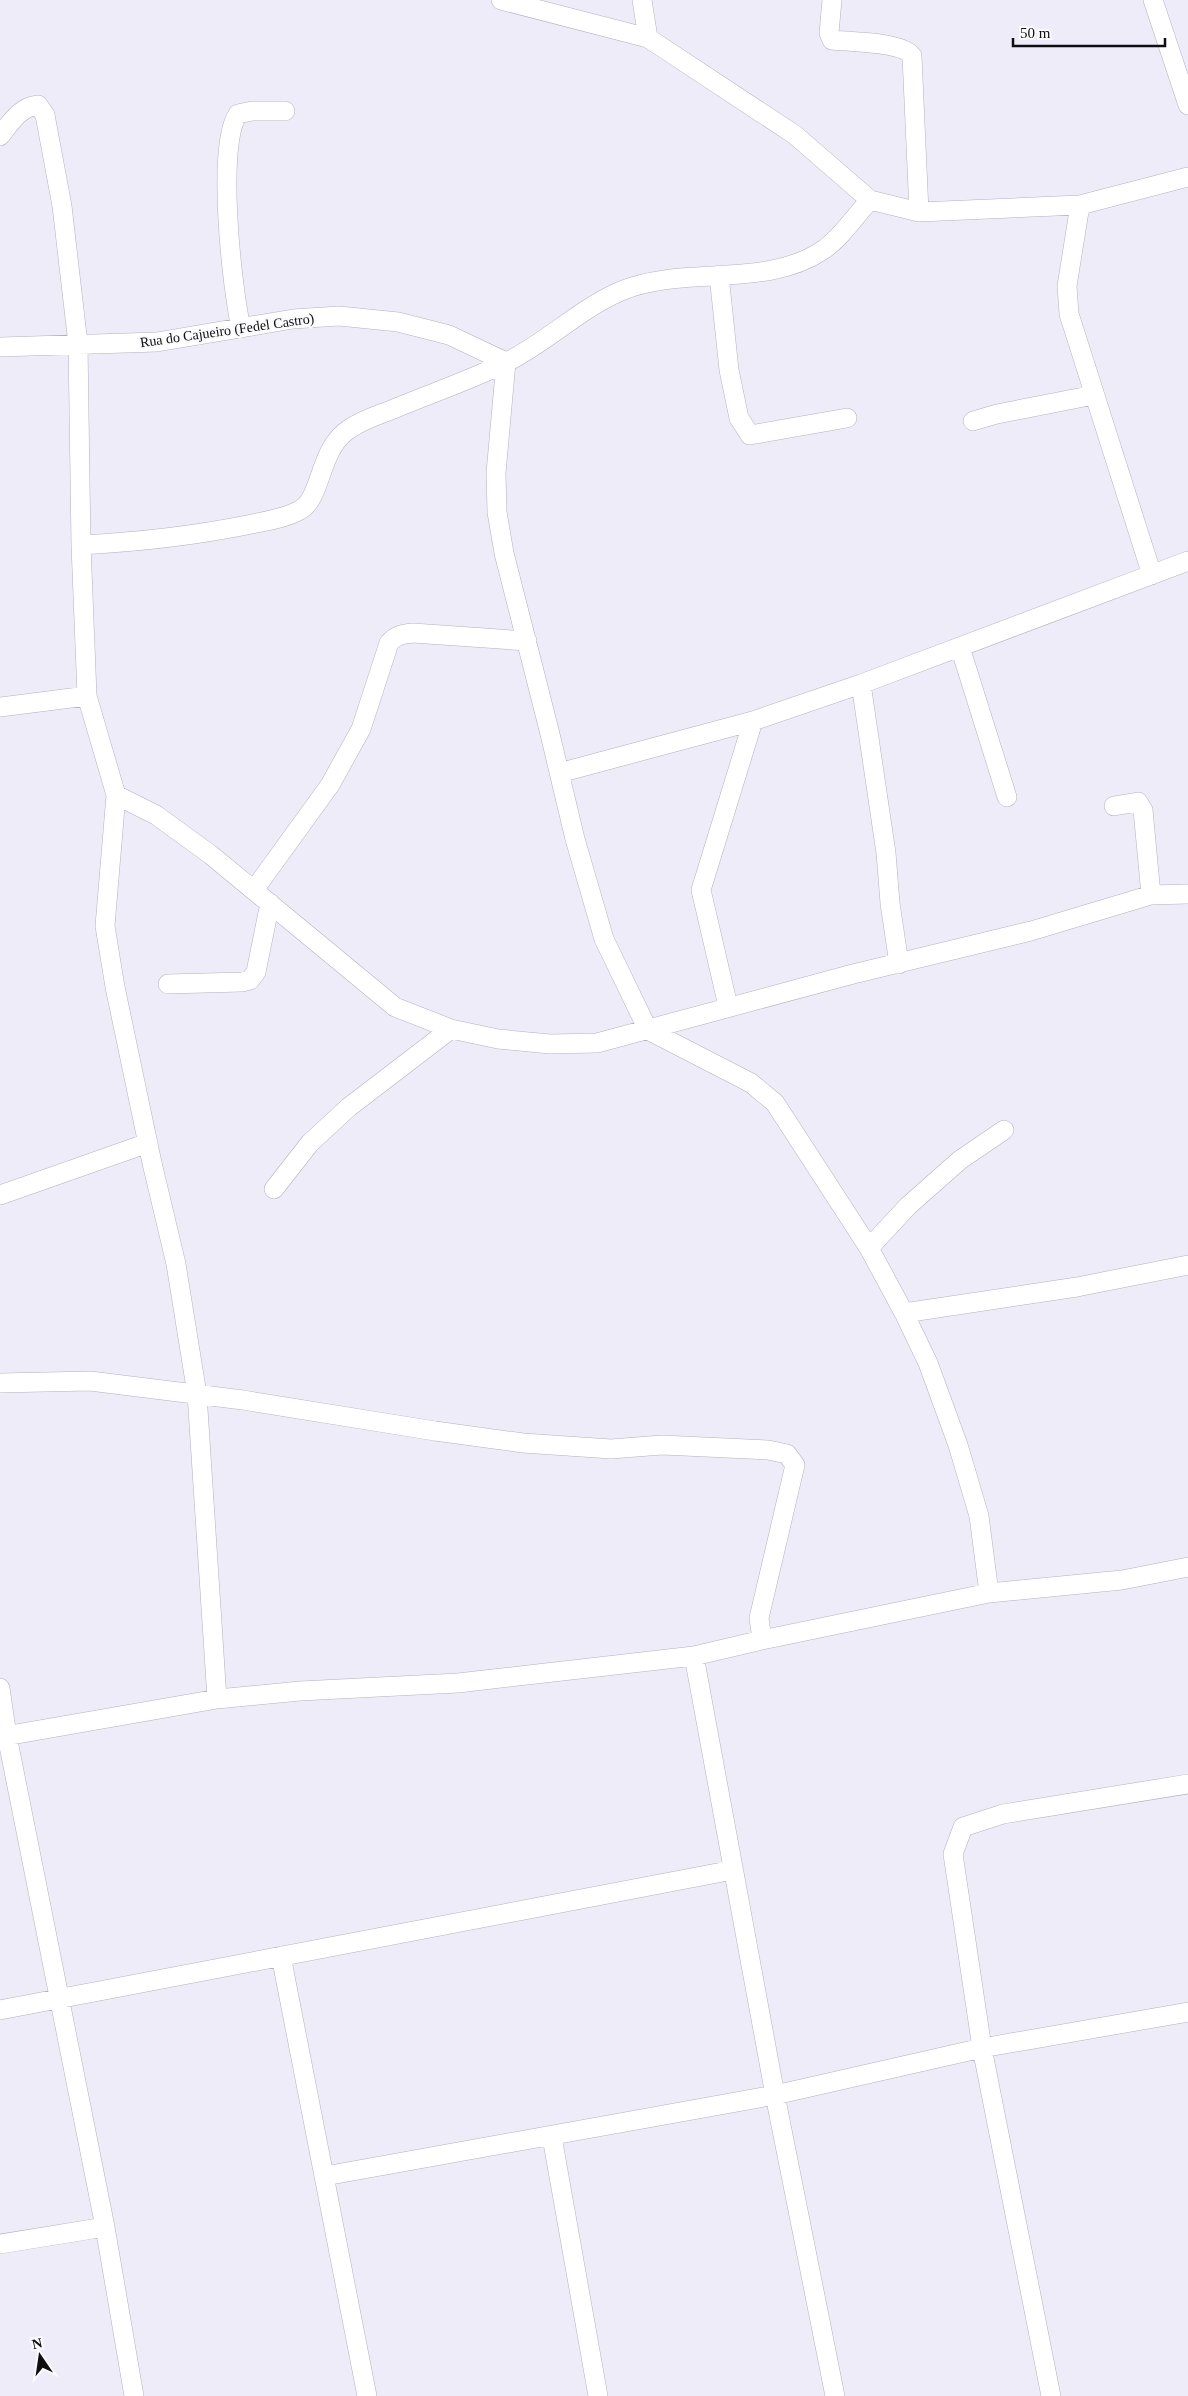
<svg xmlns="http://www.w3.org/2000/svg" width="1188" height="2396" viewBox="0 0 1188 2396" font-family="Georgia,serif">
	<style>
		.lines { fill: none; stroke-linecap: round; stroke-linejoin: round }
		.street-casing { stroke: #b4b1bd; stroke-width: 20 }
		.street { stroke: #fff; stroke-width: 19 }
		.labels { text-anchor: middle; stroke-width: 4.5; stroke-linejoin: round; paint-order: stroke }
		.street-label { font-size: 14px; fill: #0f0e12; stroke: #fbfbfd }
	</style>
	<rect width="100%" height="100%" fill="#efecf9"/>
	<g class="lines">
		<g class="street-casing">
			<path id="street" d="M501 0 648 38 795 135 870 200 919 212 1080 205 1188 177
				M642 0 648 38
				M832 0 829 33 832 40C850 42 903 42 912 56L919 212
				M1153 0 1188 105
				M0 136C11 122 20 107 38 105L45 115 62 206 78 344 81 545 87 696 116 795 105 926 115 987 152 1163 176 1264 197 1394 217 1699
				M1080 205 1067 286 1069 314 1152 575
				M719 275 729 370 739 418 750 435 847 418
				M241 328C232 288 216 145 238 114L252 111H285
				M0 347 157 342 293 319 339 316 398 322 449 335 506 362 496 473 497 512 504 553 549 730 575 839 604 939 648 1030 751 1083 775 1103 869 1248 904 1313 928 1363 958 1445 979 1516 989 1593
				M973 421 997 414 1094 395
				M81 545C138 542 192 536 247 525 265 521 284 519 300 510 321 499 319 454 344 433 358 421 379 415 396 408 432 393 470 380 505 363 546 343 579 309 621 291 683 265 766 289 823 250 841 238 855 216 870 200
				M960 647 1007 797
				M861 684 886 853 890 903 899 964
				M0 707 87 696
				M559 773 753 721 861 684 1188 561
				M116 795 156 815 211 855 395 1007 451 1029 498 1039 550 1044 597 1043 853 974 1031 931 1151 895 1188 894
				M1114 806 1138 802 1143 810 1151 895
				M254 890 330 785 361 729 389 643C396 635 403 634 413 633L527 641
				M168 984 242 982 250 980 256 972 270 903
				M728 1006 701 890 753 721
				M274 1189 310 1143 349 1107 451 1029
				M0 1195 148 1143
				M869 1248 908 1206 960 1160 1004 1130
				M904 1313 1077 1287 1188 1265
				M0 1383 90 1381 243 1400 435 1431 523 1443 611 1449 662 1445 768 1450 787 1454 795 1465 759 1618 762 1640
				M694 1656 775 2095 835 2396
				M0 1688 7 1736 105 2227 134 2396
				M0 1737 217 1699 300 1691 458 1683 694 1656 762 1640 989 1593 1122 1580 1188 1567
				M281 1956 367 2396
				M0 2010 733 1870
				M552 2137 598 2396
				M325 2176 775 2095 982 2048 1188 2012
				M0 2244 105 2227
				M1051 2396 982 2048 953 1854 963 1827 1003 1814 1188 1784"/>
		</g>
		<use href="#street" class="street"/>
	</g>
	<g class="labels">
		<g class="street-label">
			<text transform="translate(227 330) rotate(-8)" y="5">Rua do Cajueiro (Fedel Castro)</text>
		</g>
	</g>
	<g transform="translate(40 2356) rotate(347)" stroke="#fbfbfd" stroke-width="4" paint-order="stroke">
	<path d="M0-4L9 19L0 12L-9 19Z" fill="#0f0e12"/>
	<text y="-8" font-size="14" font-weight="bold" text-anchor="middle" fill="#0f0e12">N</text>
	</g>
	<path d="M1013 38v8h152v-8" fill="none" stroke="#0f0e12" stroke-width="2.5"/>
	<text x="1020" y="38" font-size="15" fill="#0f0e12" stroke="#fbfbfd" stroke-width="4" paint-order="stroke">50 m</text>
</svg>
